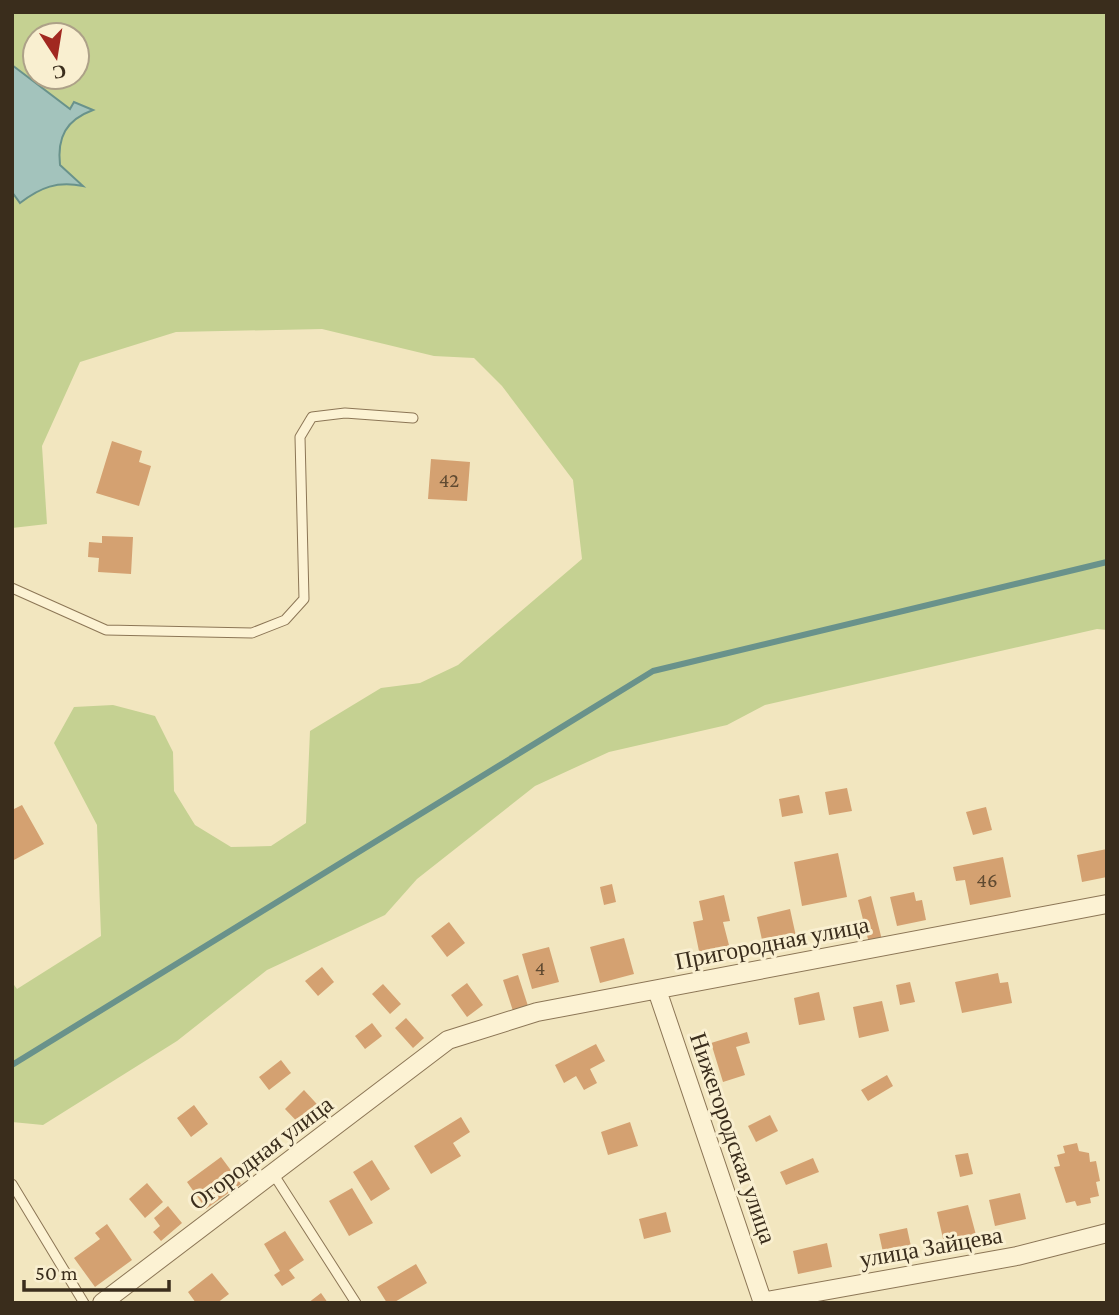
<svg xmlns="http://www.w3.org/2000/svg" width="1119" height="1315" viewBox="0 0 1119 1315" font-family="'Crimson Pro',serif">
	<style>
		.green { fill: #c5d192; fill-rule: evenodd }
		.water { fill: #a3c3bc; stroke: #69928b; stroke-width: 2 }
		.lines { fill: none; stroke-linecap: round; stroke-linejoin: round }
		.stream { stroke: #69928b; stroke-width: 6 }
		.building { fill: #d4a171 }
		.lane-casing { stroke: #8c7656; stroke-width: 11 }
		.street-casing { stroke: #8c7656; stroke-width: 20 }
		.lane { stroke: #fcf2d3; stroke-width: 9 }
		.street { stroke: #fcf2d3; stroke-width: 18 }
		.labels { text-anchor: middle; stroke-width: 6; stroke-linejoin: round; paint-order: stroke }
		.number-label { font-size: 21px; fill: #604a31 }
		.street-label { font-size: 24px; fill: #3a2d1c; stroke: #f9efd0 }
	</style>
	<rect width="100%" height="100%" fill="#f2e6bf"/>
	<path class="green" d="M12 12H1107V630L1097 629 765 705 727 725 609 752 535 786 417 879 385 915 267 970 177 1041 43 1125 12 1122V982L17 989 101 936 97 825 54 743 74 707 113 705 155 716 173 752 174 791 195 825 231 847 271 846 306 823 310 731 381 688 420 683 458 665 582 559 573 480 502 386 474 358 434 356 322 329 176 332 80 362 42 446 47 524 12 528V192L20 203C40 187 57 181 82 185L60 165C57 144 61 128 79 115L58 102 12 65ZM35 35H77V77H35Z"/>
	<path class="water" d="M12 65 70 109 74 102 93 110C66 120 57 137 60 165L83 186C57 181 41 187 20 203L12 192Z"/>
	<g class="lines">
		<path class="stream" d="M12 1065 653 671 1107 562"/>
	</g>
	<path class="building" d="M112 441 142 451 139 462 151 466 139 506 96 493Z
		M431 459 470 462 467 501 428 499Z
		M102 536 133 537 131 574 98 572 99 558 88 557 89 542 102 543Z
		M847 788 852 811 829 815 825 792Z
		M799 795 803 813 782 817 779 799Z
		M22 805 44 844 12 861V810Z
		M986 807 992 830 973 835 966 812Z
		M1107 849V877L1082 882 1077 855Z
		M838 853 847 897 802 906 794 862Z
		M1003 857 1011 897 970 905 965 880 956 881 953 867Z
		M612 884 616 902 604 905 600 887Z
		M914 892 916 901 922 900 926 920 897 926 890 897Z
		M724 895 730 921 723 922 730 949 700 956 693 922 703 920 699 901Z
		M871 896 882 940 869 943 858 900Z
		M790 909 797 941 764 949 757 917Z
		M449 922 465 943 447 957 431 936Z
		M624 938 634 974 600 983 590 947Z
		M549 947 559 982 532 989 522 954Z
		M322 967 334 982 318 996 305 981Z
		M998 973 1000 983 1008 982 1012 1003 962 1013 955 982Z
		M518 975 528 1006 513 1011 503 980Z
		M910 982 915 1002 900 1005 896 985Z
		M467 983 483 1005 467 1017 451 995Z
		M383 984 401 1004 390 1014 372 994Z
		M819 992 825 1020 799 1025 794 998Z
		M882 1001 889 1031 859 1038 853 1007Z
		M406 1018 424 1038 413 1048 395 1028Z
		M372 1023 382 1036 365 1049 355 1036Z
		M747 1032 750 1043 736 1047 745 1075 723 1082 711 1043Z
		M596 1044 605 1061 590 1069 597 1083 584 1090 576 1076 564 1083 555 1065Z
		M281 1060 291 1073 269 1090 259 1077Z
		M887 1075 893 1086 868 1101 861 1090Z
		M304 1090 326 1114 307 1132 285 1109Z
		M194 1105 208 1124 191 1137 177 1118Z
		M770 1115 778 1131 756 1142 748 1126Z
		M461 1117 470 1132 453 1143 461 1156 431 1174 414 1146Z
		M630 1122 638 1146 608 1155 601 1132Z
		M1077 1143 1079 1151 1089 1153 1090 1162 1096 1161 1100 1181 1096 1182 1099 1196 1090 1198 1091 1203 1077 1206 1075 1201 1066 1203 1054 1167 1060 1166 1057 1155 1065 1153 1063 1146Z
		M968 1153 973 1174 960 1177 955 1155Z
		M221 1157 241 1184 206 1209 187 1182Z
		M813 1158 819 1172 786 1185 780 1172Z
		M372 1160 390 1189 371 1201 353 1172Z
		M147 1183 163 1202 145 1218 129 1199Z
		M352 1188 373 1223 349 1236 329 1201Z
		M1020 1193 1026 1219 995 1226 989 1200Z
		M968 1205 976 1235 944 1243 937 1212Z
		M168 1206 182 1223 161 1241 153 1232 160 1226 154 1218Z
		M666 1212 671 1232 644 1239 639 1219Z
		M107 1224 132 1260 95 1287 74 1258 100 1239 95 1233Z
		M907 1228 912 1251 884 1257 879 1234Z
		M285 1231 304 1260 289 1270 295 1278 282 1286 274 1275 280 1271 264 1244Z
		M827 1243 832 1267 798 1274 793 1251Z
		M416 1264 427 1283 393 1303H387L377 1287Z
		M212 1273 229 1294 217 1303H196L188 1292Z
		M321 1293 328 1303H308Z"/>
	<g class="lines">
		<g class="lane-casing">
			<path id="lane" d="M12 588 106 630 252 633 285 620 304 599 300 437 312 417 345 413 413 418
				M274 1175 356 1303
				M12 1184 84 1303"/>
		</g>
		<g class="street-casing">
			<path id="street" d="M657 990 763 1303
				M762 1302 1017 1256 1107 1233
				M102 1303 448 1040 537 1012 1107 904"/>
		</g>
		<use href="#lane" class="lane"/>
		<use href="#street" class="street"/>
	</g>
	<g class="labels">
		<g class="number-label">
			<text x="449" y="487">42</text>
			<text x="987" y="887">46</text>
			<text x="540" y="975">4</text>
		</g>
		<g class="street-label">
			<text transform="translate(772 943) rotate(-11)" y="8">Пригородная улица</text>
			<text transform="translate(733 1138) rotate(71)" y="8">Нижегородская улица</text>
			<text transform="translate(261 1153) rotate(-37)" y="8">Огородная улица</text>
			<text transform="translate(931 1247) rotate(-10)" y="8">улица Зайцева</text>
		</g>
	</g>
	<rect width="1119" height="1315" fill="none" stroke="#3a2d1c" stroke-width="28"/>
	<g transform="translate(56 56) rotate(168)"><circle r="33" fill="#f9efd0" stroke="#ada188" stroke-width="2"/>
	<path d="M0-5L12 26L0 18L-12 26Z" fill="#a12820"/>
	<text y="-10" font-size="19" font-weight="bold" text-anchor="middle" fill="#3a2d1c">С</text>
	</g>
	<path d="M24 1280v10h145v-10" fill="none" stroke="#3a2d1c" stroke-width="3.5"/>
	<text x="35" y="1280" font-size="21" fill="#3a2d1c" stroke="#f9efd0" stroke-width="5" paint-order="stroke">50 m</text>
</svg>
